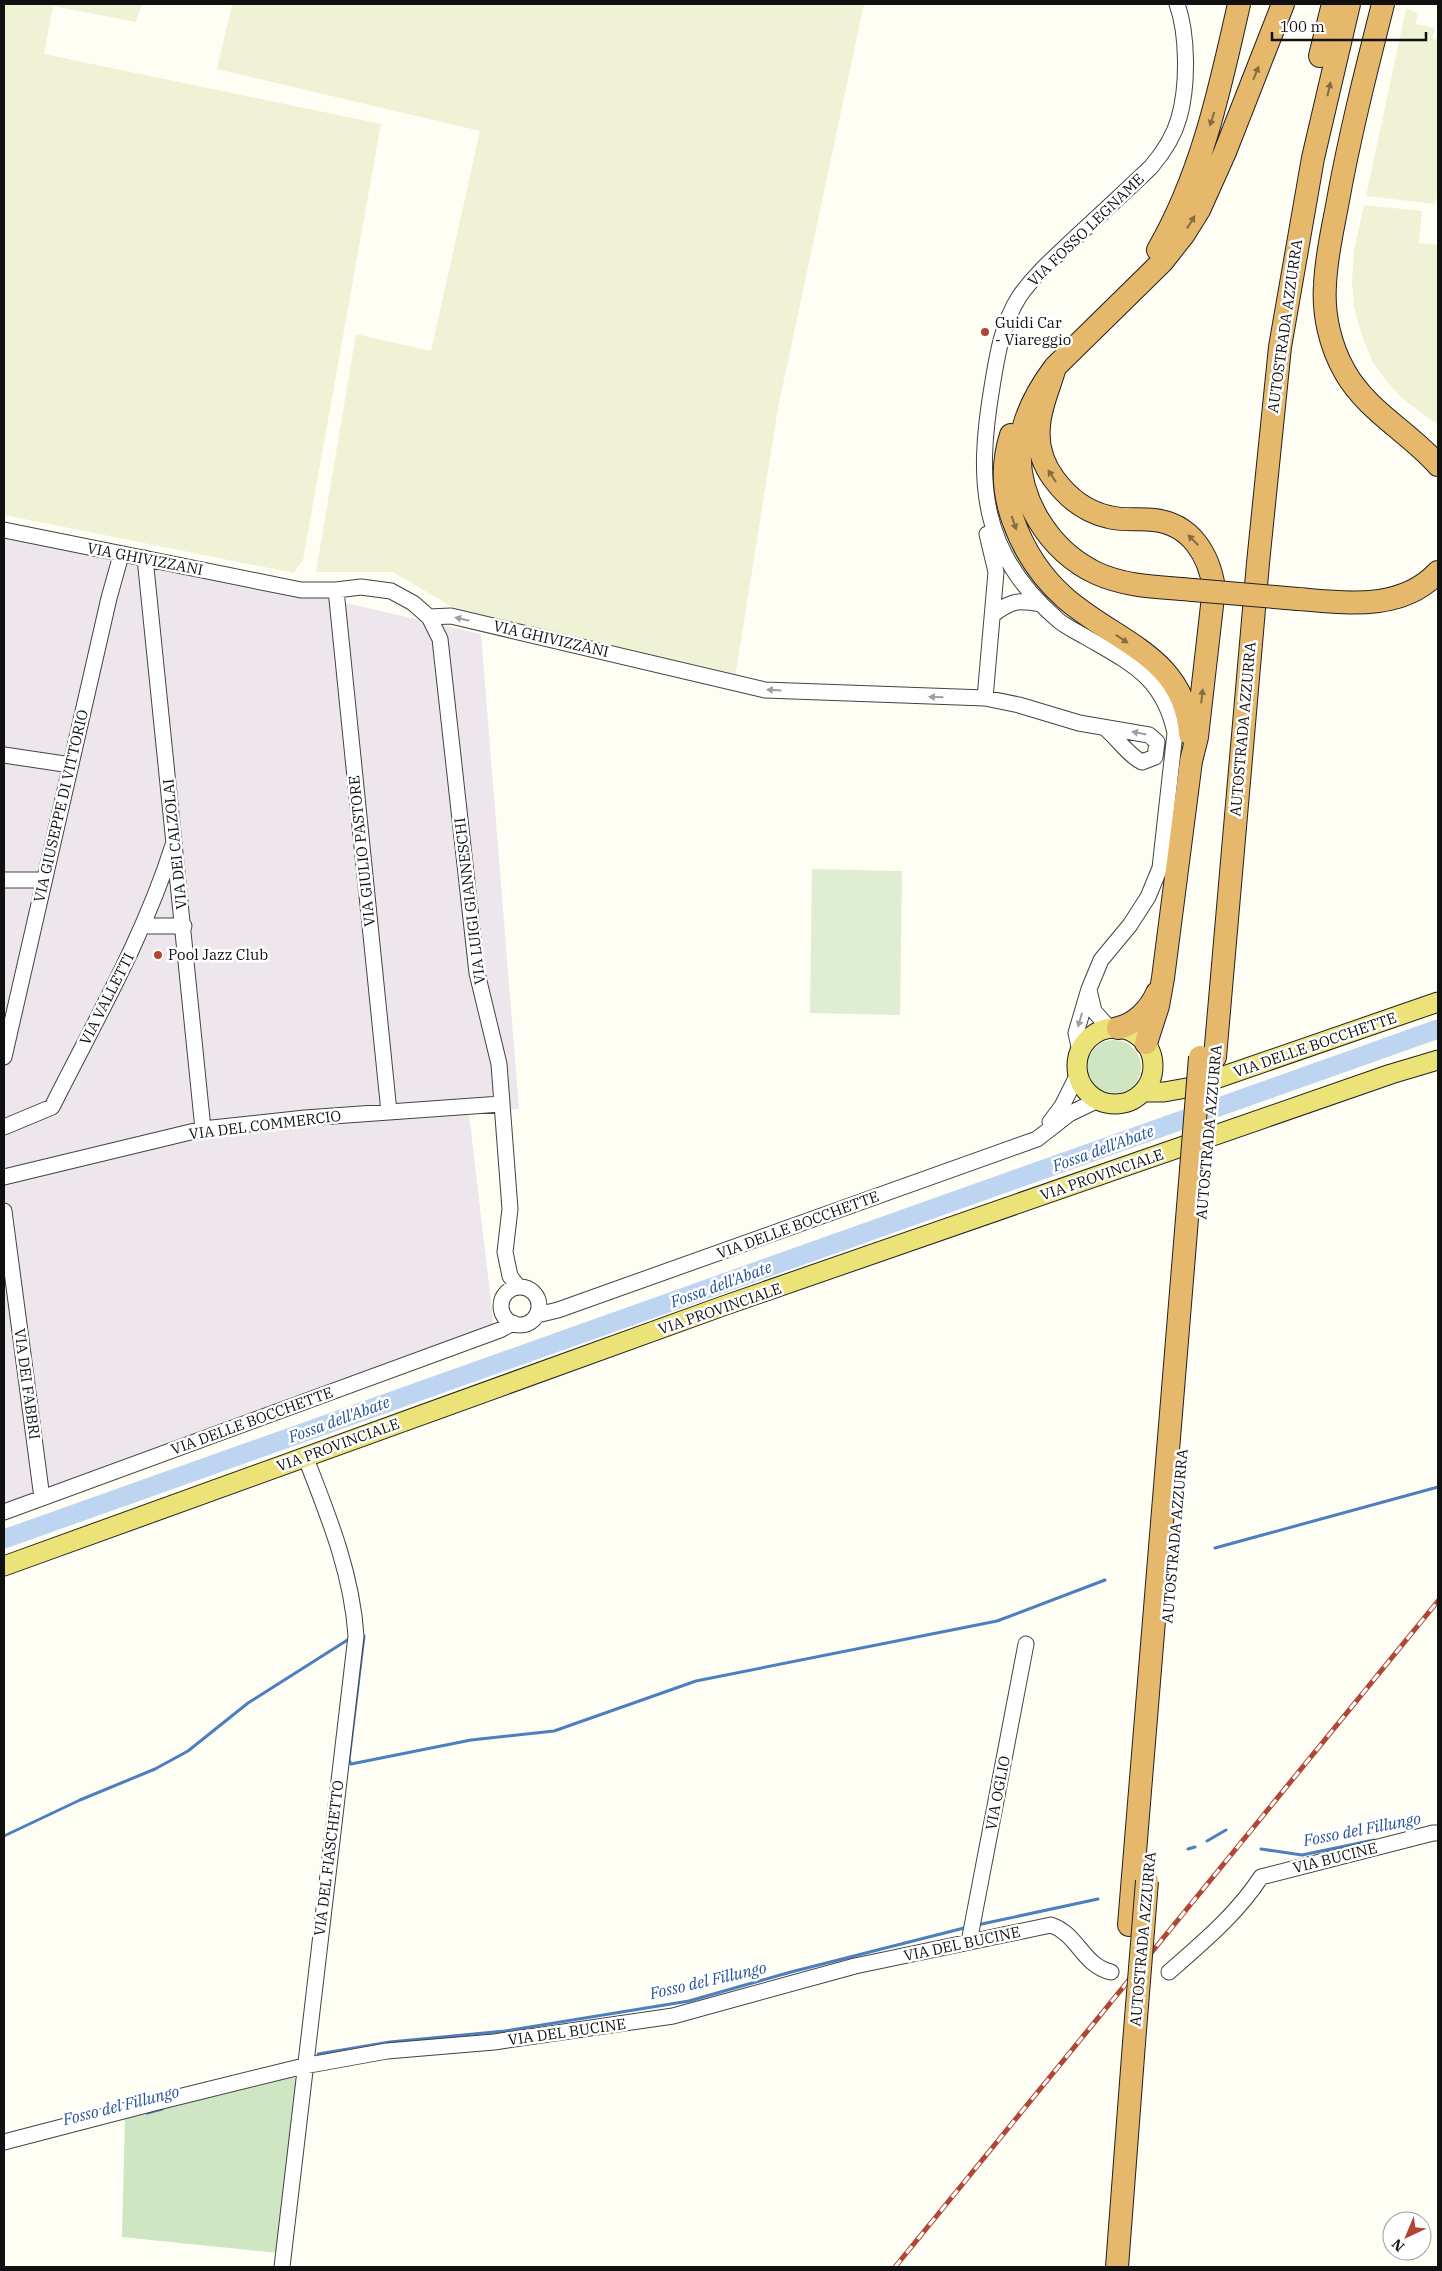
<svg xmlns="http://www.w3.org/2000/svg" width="1442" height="2271" viewBox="0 0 1442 2271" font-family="'IBM Plex Serif',serif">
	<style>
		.industrial { fill: #eee6ed }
		.farmland { fill: #f0f2d6 }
		.green { fill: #cee6c1 }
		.pitch { fill: #dfeed2 }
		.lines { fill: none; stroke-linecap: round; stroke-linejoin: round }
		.stream { stroke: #4c7ec0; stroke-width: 3 }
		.river { stroke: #bed5f1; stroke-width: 19 }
		.minor-casing { stroke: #434343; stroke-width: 17 }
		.major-casing { stroke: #212121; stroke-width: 21 }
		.highway-casing { stroke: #212121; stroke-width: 24 }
		.minor { stroke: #fff; stroke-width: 15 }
		.major { stroke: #ebe378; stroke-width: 19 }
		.highway { stroke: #e6b86b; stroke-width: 22 }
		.rail-casing { stroke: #b34535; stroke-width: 5 }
		.rail { stroke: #fff; stroke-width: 3; stroke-dasharray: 9; stroke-linecap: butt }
		.highway-bridge-casing { stroke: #212121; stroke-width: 24; stroke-linecap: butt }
		.highway-bridge { stroke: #e6b86b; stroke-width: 22 }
		.oneway { fill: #866c42 }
		.oneway2 { fill: #9f9f9f }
		.poi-dot { fill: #b34535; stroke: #fff; stroke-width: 2 }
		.labels { text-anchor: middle; stroke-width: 5; stroke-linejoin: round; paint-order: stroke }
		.street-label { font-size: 15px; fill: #101010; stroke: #fff }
		.poi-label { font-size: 15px; fill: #101010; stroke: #fff; text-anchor: start }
		.water-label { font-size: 16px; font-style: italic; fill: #255197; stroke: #fff }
	</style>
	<rect width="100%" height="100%" fill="#fefef5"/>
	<path class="industrial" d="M4 534 109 557 324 598 481 634 519 1109 469 1114 494 1327 4 1507Z"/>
	<path class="farmland" d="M4 4H142L136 22 53 6 44 54 381 124 303 560 294 573 4 515Z
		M232 4H864L778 408 735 678 479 623 393 572H316L356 334 431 351 480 131 217 69Z
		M1406 9 1418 13 1416 24 1435 28 1432 39 1438 40V199H1436L1435 204 1366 196Z
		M1364 205 1422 211 1419 243 1438 245V425L1403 399 1388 383 1373 363 1362 336 1354 307 1352 281 1354 250Z"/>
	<path class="green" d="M1087 1067a27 27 0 1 1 54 0a27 27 0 1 1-54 0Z
		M288 2074 298 2080 279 2253 122 2237 125 2118Z"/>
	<path class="pitch" d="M812 869 902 871 900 1015 810 1013Z"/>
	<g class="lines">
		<path class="stream" d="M1215 1548 1438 1487
			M364 1636 349 1760 351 1764 471 1740 554 1731 696 1681 997 1621 1105 1580
			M4 1836 80 1800 155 1769 188 1751 248 1703 349 1639
			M1207 1841 1226 1830
			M1188 1849 1195 1847
			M1261 1849 1302 1855 1374 1840
			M977 1925 1098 1899
			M318 2054 390 2042 505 2031 689 2001 791 1972 968 1927
			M147 2113 162 2109"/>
		<path class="river" d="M4 1539 1438 1029"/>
		<g class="minor-casing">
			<path id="minor" d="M4 530 301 590H336L361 587 391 591 413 603 429 617 451 616 765 690 985 698 1019 705 1079 723 1149 735 1157 742 1155 757 1142 762C1129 756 1117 738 1105 728
				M145 558 203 1129
				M336 590 389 1112
				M995 613C1013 600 1019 600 1041 604
				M429 617 440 639 477 973 499 1064 510 1209 505 1252 510 1276 518 1287
				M985 698 996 572 987 534
				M4 755 71 765
				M4 880H44
				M143 926H184
				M1089 990 1094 1011 1109 1028
				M1080 1051 1076 1033 1089 989 1101 960 1130 925 1148 897 1160 868 1175 733C1163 676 1130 663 1084 636 1075 631 1065 626 1058 620 980 553 976 482 992 387 997 356 1002 324 1019 297 1035 274 1056 256 1076 237 1101 214 1126 191 1151 167 1163 153 1174 136 1179 118 1188 86 1188 35 1177 4
				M4 1057 109 598 121 555
				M1050 1122 1062 1106 1078 1074
				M4 1127 52 1107C95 1021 144 937 173 845
				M4 1177 203 1129 305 1118 501 1104
				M4 1211 42 1498
				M501 1306a19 19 0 1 1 38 0a19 19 0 1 1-38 0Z
				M537 1315 558 1310 1037 1139 1069 1114 1098 1100
				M4 1512 500 1330 513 1323
				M969 1942 1026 1644
				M1169 1972C1202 1943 1237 1914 1261 1877L1433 1833H1438
				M4 2142 158 2102 304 2066 387 2051 494 2042 673 2016 855 1966 1051 1925C1078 1934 1082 1965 1111 1972
				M282 2267 356 1636C352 1573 328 1515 305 1456"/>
		</g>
		<g class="major-casing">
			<path id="major" d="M1077 1066a38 38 0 1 1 76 0a38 38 0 1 1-76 0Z
				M1144 1092H1164L1192 1087 1438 1002
				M4 1566 723 1306 1391 1074 1438 1060"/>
		</g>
		<g class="highway-casing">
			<path id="highway" d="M1383 4C1366 71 1349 138 1337 206 1332 232 1326 258 1325 285 1323 314 1330 346 1345 372 1367 411 1409 432 1438 465
				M1320 56 1333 4
				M1158 250C1202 174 1220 88 1239 4
				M1055 367C1050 386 1040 406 1039 426 1037 445 1043 464 1054 479 1068 498 1086 512 1109 517 1124 521 1139 518 1154 520 1191 524 1209 555 1214 588L1197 737 1191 761 1163 978 1158 1006 1146 1043
				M1011 435C1002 463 1003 492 1013 520 1024 551 1040 576 1065 598 1115 642 1185 656 1190 734
				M1193 590C1161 587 1126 587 1096 573 1050 551 1016 499 1020 446 1023 417 1037 391 1055 367L1162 262 1184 234 1199 210 1225 152 1283 4
				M1298 599C1347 603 1402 611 1438 572
				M1118 1028C1136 1024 1150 1009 1157 993
				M1215 1057 1258 563 1280 347 1313 158 1349 4
				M1129 1925 1191 1170
				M1117 2267 1134 2043"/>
		</g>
		<use href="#minor" class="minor"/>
		<use href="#major" class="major"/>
		<use href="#highway" class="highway"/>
		<g class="rail-casing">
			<path id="rail" d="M895 2267 1438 1601"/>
		</g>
		<use href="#rail" class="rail"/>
		<g class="highway-bridge-casing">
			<path id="highway-bridge" d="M1193 590 1298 599
				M1191 1170 1200 1057
				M1134 2043 1147 1881"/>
		</g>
		<use href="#highway-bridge" class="highway-bridge"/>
	</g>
	<defs><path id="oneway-solid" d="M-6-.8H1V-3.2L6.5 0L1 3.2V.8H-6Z" transform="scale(1.25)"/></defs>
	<g class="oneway">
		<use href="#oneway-solid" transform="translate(1256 73) rotate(-68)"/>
		<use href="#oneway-solid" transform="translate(1329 89) rotate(-77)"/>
		<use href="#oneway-solid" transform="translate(1212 119) rotate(108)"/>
		<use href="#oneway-solid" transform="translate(1191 222) rotate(-58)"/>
		<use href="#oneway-solid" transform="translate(1052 476) rotate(-123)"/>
		<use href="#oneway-solid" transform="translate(1014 523) rotate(71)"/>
		<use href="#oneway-solid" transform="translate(1193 540) rotate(-135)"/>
		<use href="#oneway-solid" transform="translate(1122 639) rotate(34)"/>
		<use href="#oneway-solid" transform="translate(1202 696) rotate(-84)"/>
	</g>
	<g class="oneway2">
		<use href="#oneway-solid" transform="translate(462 619) rotate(-167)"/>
		<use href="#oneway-solid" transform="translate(774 690) rotate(-176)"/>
		<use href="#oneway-solid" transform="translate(936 697) rotate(-178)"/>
		<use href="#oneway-solid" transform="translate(1139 733) rotate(-169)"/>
		<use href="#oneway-solid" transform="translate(1080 1020) rotate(106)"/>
	</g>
	<g class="poi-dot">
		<circle cx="985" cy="332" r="5"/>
		<circle cx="158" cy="955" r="5"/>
	</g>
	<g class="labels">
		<g class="street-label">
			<text transform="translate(1086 230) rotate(-44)" y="5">VIA FOSSO LEGNAME</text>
			<text transform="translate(1285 326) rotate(-82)" y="5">AUTOSTRADA AZZURRA</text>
			<text transform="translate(145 559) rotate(11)" y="5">VIA GHIVIZZANI</text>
			<text transform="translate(551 639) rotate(13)" y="5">VIA GHIVIZZANI</text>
			<text transform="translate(1243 729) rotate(-85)" y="5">AUTOSTRADA AZZURRA</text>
			<text transform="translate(61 806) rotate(-77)" y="5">VIA GIUSEPPE DI VITTORIO</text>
			<text transform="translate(175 844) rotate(-96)" y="5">VIA DEI CALZOLAI</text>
			<text transform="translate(362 851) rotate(-96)" y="5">VIA GIULIO PASTORE</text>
			<text transform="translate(470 901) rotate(-97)" y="5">VIA LUIGI GIANNESCHI</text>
			<text transform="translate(107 999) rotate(-63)" y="5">VIA VALLETTI</text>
			<text transform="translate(1315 1045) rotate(-19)" y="5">VIA DELLE BOCCHETTE</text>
			<text transform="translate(265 1125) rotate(-7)" y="5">VIA DEL COMMERCIO</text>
			<text transform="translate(1209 1132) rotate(-85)" y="5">AUTOSTRADA AZZURRA</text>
			<text transform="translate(1102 1175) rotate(-19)" y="5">VIA PROVINCIALE</text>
			<text transform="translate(798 1225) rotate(-20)" y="5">VIA DELLE BOCCHETTE</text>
			<text transform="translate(720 1309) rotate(-19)" y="5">VIA PROVINCIALE</text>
			<text transform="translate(27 1384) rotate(82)" y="5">VIA DEI FABBRI</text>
			<text transform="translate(252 1421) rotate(-20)" y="5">VIA DELLE BOCCHETTE</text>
			<text transform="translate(338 1445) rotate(-20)" y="5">VIA PROVINCIALE</text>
			<text transform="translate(1175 1536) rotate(-85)" y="5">AUTOSTRADA AZZURRA</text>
			<text transform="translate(998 1793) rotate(-79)" y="5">VIA OGLIO</text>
			<text transform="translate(329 1858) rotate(-83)" y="5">VIA DEL FIASCHETTO</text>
			<text transform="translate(1335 1858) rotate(-14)" y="5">VIA BUCINE</text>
			<text transform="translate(1143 1939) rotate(-85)" y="5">AUTOSTRADA AZZURRA</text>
			<text transform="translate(962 1944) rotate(-12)" y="5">VIA DEL BUCINE</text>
			<text transform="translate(567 2032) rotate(-8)" y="5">VIA DEL BUCINE</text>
		</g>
		<g class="poi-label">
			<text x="995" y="328">Guidi Car<tspan x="995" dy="17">- Viareggio</tspan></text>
			<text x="168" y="960">Pool Jazz Club</text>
		</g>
		<g class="water-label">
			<text transform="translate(1103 1148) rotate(-20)" y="6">Fossa dell'Abate</text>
			<text transform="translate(721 1284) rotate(-20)" y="6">Fossa dell'Abate</text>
			<text transform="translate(339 1419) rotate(-20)" y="6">Fossa dell'Abate</text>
			<text transform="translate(1362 1829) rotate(-11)" y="6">Fosso del Fillungo</text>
			<text transform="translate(708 1980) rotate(-13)" y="6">Fosso del Fillungo</text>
			<text transform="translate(121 2105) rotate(-14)" y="6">Fosso del Fillungo</text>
		</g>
	</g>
	<rect width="1442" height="2271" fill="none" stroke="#101010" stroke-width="10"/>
	<g transform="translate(1407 2236) rotate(224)"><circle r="24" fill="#ffffff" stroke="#9f9f9f"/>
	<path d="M0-4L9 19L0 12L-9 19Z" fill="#b34535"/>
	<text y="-8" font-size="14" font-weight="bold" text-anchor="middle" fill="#101010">N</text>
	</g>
	<path d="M1272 32v8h154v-8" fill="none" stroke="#101010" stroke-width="2.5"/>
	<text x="1280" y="32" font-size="15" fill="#101010" stroke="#ffffff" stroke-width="4" paint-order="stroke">100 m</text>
</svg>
